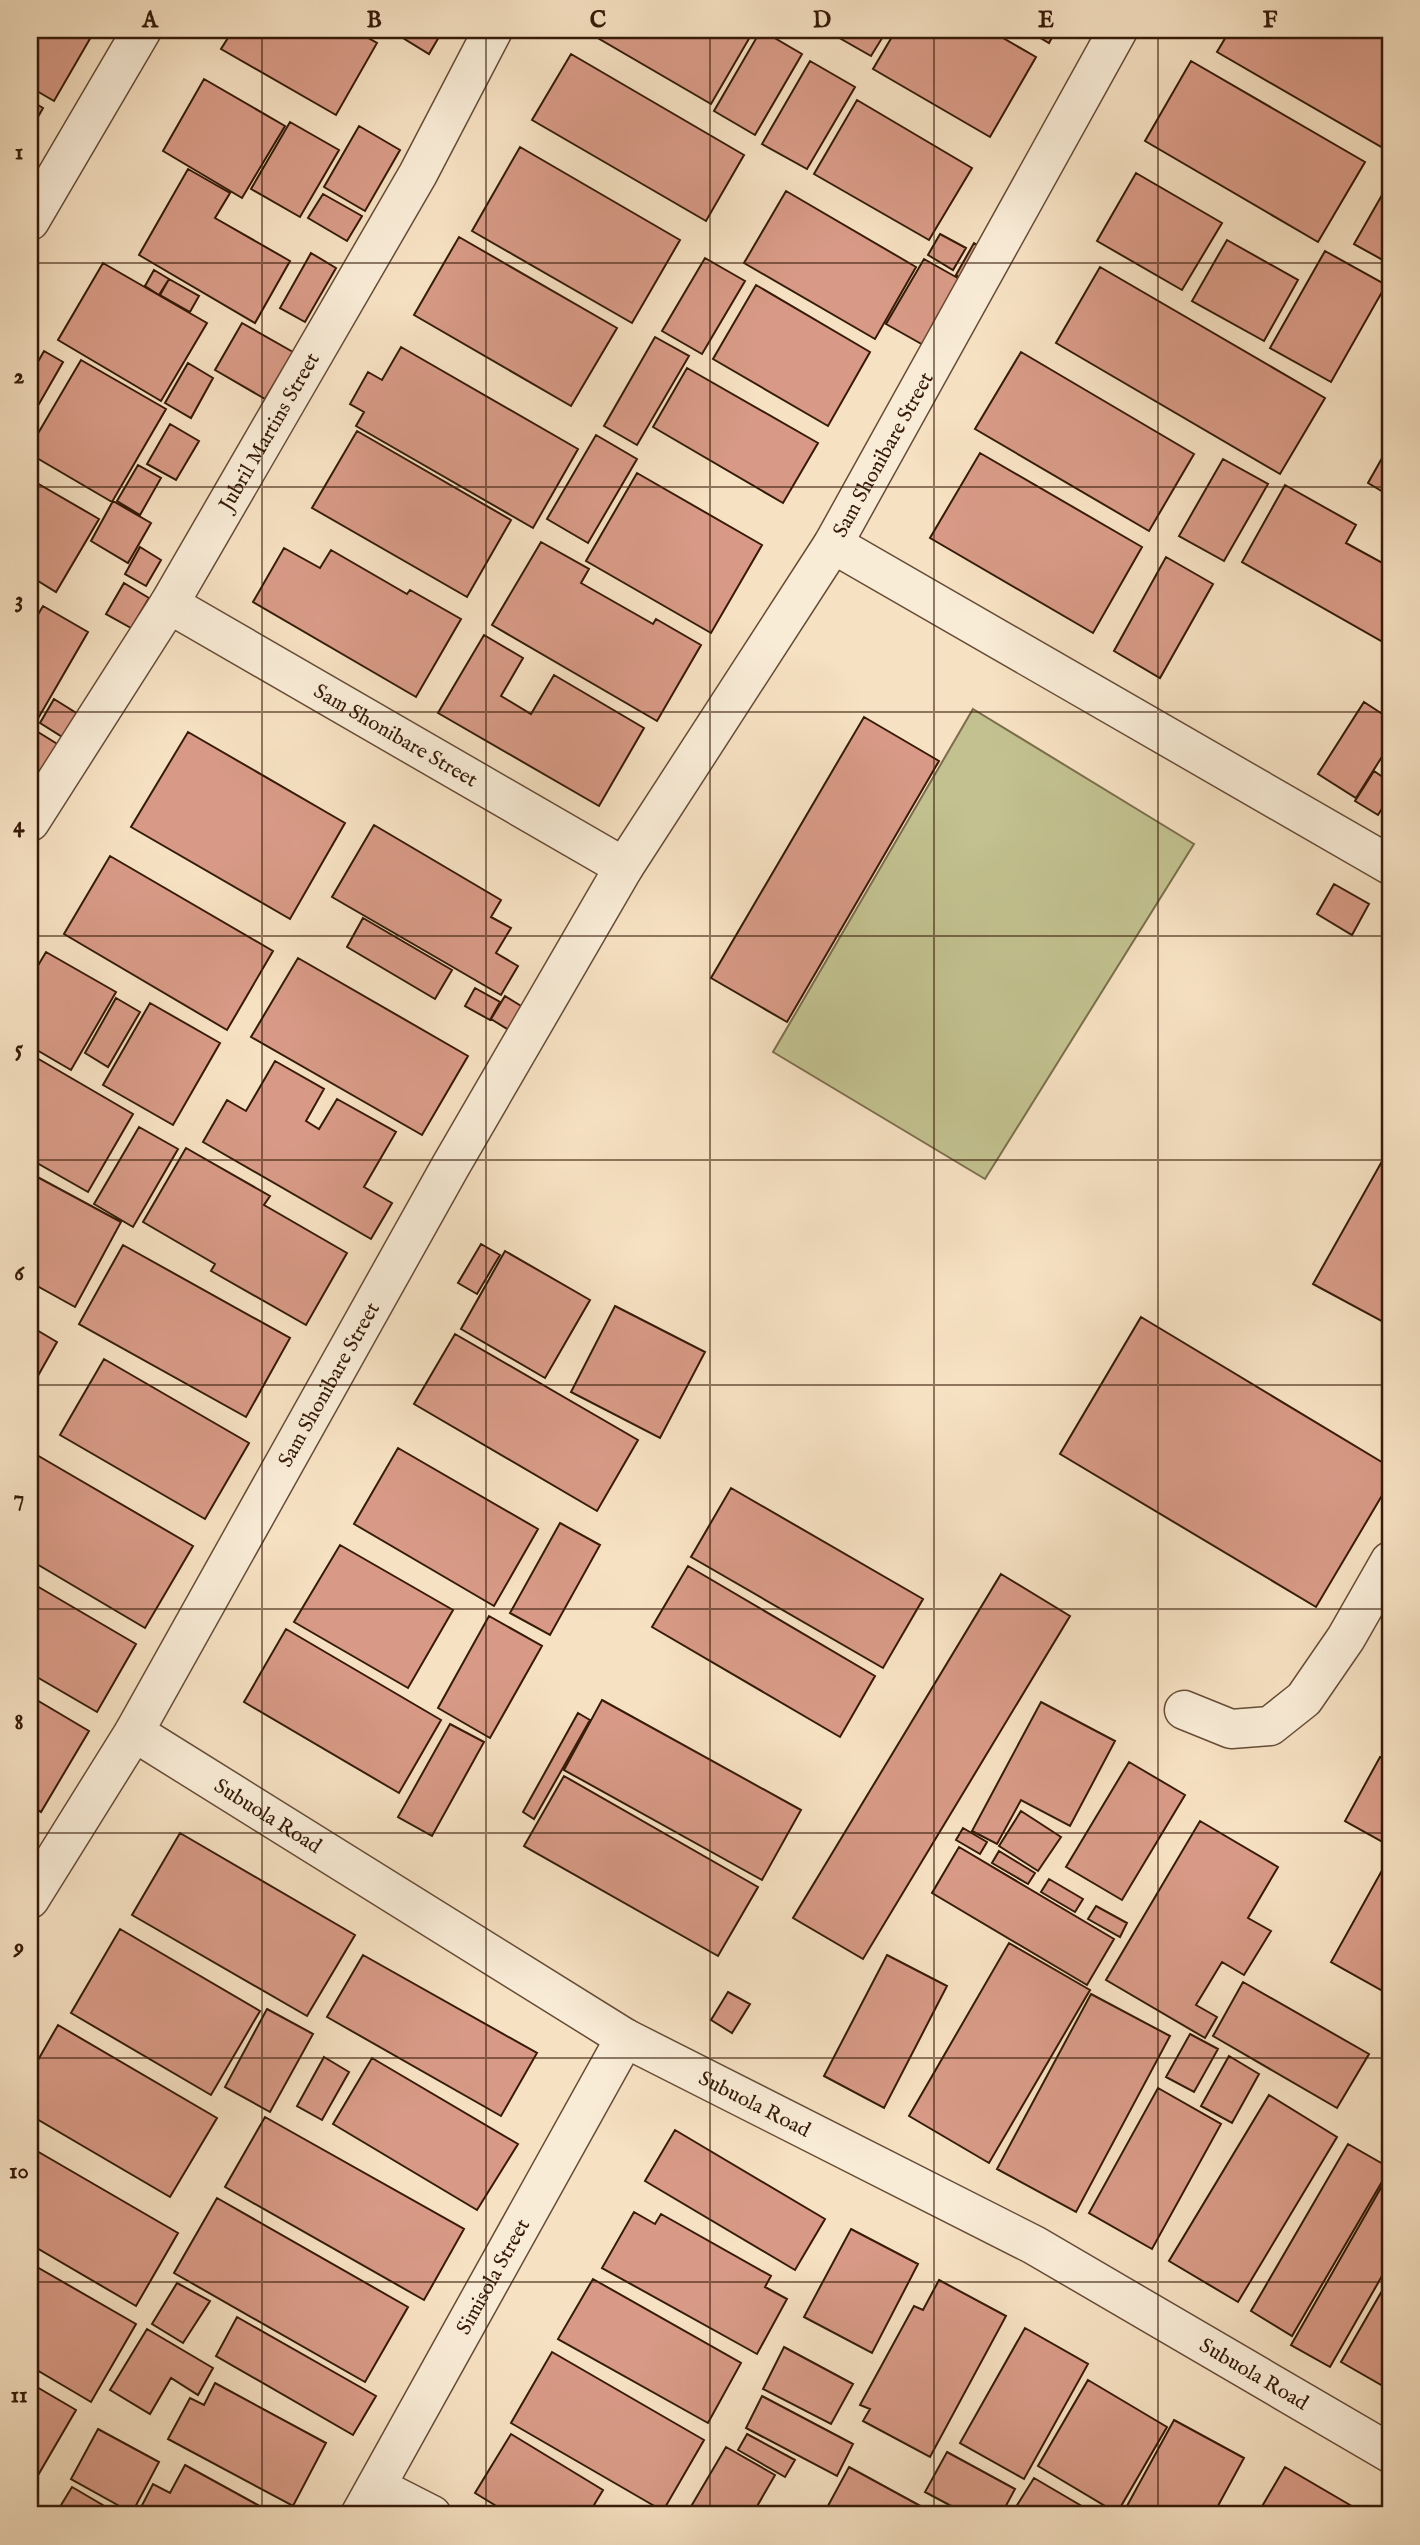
<svg xmlns="http://www.w3.org/2000/svg" width="1420" height="2545" viewBox="0 0 1420 2545" font-family="'IM FELL English',serif">
	<style>
		.green { fill: #c2c18f; stroke: #7c6e4c; stroke-width: 2 }
		.building { fill: #d89a86; stroke: #361b08; stroke-width: 2 }
		.lines { fill: none; stroke-linecap: round; stroke-linejoin: round }
		.minor-casing { stroke: #664c36; stroke-width: 41 }
		.minor { stroke: #f9ecd7; stroke-width: 38 }
		.grid { fill: none; stroke: #361b08; stroke-width: 2; stroke-opacity: 0.55 }
		.labels { text-anchor: middle; stroke-width: 5; stroke-linejoin: round; paint-order: stroke }
		.street-label { font-size: 21px; fill: #361b08; stroke: #f9ecd7 }
		.neatline { fill: none; stroke: #361b08; stroke-width: 2.5 }
		.grid-label { font-size: 23px; text-anchor: middle; font-weight: bold; fill: #361b08 }
	</style>
	<rect width="100%" height="100%" fill="#f6e1c2"/>
	<filter id="stains"><feTurbulence type="fractalNoise" baseFrequency=".00286" numOctaves="4"/><feColorMatrix values="0 0 0 0 .2 0 0 0 0 .09 0 0 0 0 .02 0 0 0 .5 -.17"/></filter>
	<radialGradient id="worn" r=".72"><stop offset=".6" stop-color="#630" stop-opacity="0"/><stop offset="1" stop-color="#630" stop-opacity=".3"/></radialGradient>
	<path class="green" d="M973 709 1194 844 985 1179 773 1052Z"/>
	<path class="building" d="M30 30H95L54 101 30 87Z
		M233 30H354L377 43 336 115 221 49Z
		M390 30H443L429 54Z
		M584 30H754L711 104Z
		M761 30 802 54 755 135 714 111Z
		M831 30H887L871 56 829 32Z
		M896 30H989L1036 57 990 137 873 69Z
		M1027 30H1056L1049 43Z
		M1230 30H1390V152L1217 52Z
		M571 54 744 155 706 221 532 120Z
		M810 61 855 87 807 169 762 144Z
		M1191 61 1365 162 1318 242 1145 141Z
		M204 79 285 126 242 198 163 151Z
		M30 100 43 108 30 131Z
		M857 100 972 168 929 240 814 174Z
		M290 122 339 150 300 217 251 189Z
		M359 126 400 150 365 211 324 187Z
		M520 147 680 240 632 323 472 231Z
		M188 169 230 193 215 218 290 261 255 323 139 255Z
		M1136 173 1222 223 1182 290 1097 241Z
		M1390 181V264L1354 244Z
		M786 191 916 267 875 339 744 263Z
		M323 194 362 216 347 241 308 218Z
		M940 234 966 248 953 270 928 255Z
		M459 237 617 328 571 406 414 315Z
		M1227 240 1298 280 1264 341 1192 301Z
		M974 243 993 254 974 286 956 275Z
		M1325 251 1386 285 1331 382 1270 348Z
		M311 253 336 268 305 322 280 308Z
		M705 258 745 281 702 354 662 331Z
		M924 259 963 281 925 346 886 324Z
		M103 263 207 323 161 401 58 340Z
		M1100 267 1325 398 1280 474 1056 343Z
		M154 270 169 279 159 295 145 286Z
		M169 279 199 296 190 312 160 295Z
		M756 285 870 352 828 426 713 359Z
		M242 323 293 352 265 399 215 370Z
		M655 337 689 356 637 445 604 426Z
		M401 347 578 449 533 528 356 426 364 412 350 404 368 372 382 380Z
		M44 351 63 362 39 404 30 399V376Z
		M1021 352 1194 454 1149 531 975 429Z
		M81 360 166 409 112 502 30 454V447Z
		M188 363 213 378 191 418 165 403Z
		M687 368 818 443 783 503 653 427Z
		M170 424 199 441 176 480 147 464Z
		M357 431 511 520 467 597 312 508Z
		M596 435 637 459 588 543 547 519Z
		M1390 444V496L1368 483Z
		M980 453 1142 547 1093 633 930 538Z
		M1223 459 1268 484 1224 561 1179 536Z
		M138 465 161 478 140 515 117 501Z
		M637 473 762 545 711 633 586 561Z
		M30 479 99 519 56 592 30 576Z
		M1285 485 1356 525 1346 543 1390 567V646L1242 562Z
		M113 501 151 523 128 563 91 541Z
		M541 542 589 569 581 583 653 624 656 619 701 645 657 721 492 625Z
		M140 547 161 560 146 586 125 574Z
		M284 548 320 568 331 550 407 594 410 590 461 619 416 697 253 602Z
		M1166 557 1213 584 1160 678 1114 651Z
		M124 583 149 598 131 628 106 614Z
		M43 606 88 632 36 722 30 719V628Z
		M484 635 523 658 501 696 531 714 554 675 644 728 599 806 438 713Z
		M54 699 78 714 64 738 40 723Z
		M1364 702 1390 719V744L1356 798 1318 774Z
		M864 717 939 761 787 1022 711 978Z
		M38 732 59 745 30 794V746Z
		M188 732 345 823 290 919 131 827Z
		M1374 771 1390 782V796L1378 815 1355 801Z
		M374 825 501 900 491 917 511 928 496 953 518 966 501 995 332 897Z
		M110 856 273 951 227 1030 64 934Z
		M1334 884 1369 904 1352 935 1317 914Z
		M363 918 452 970 435 999 347 947Z
		M46 952 116 992 71 1070 30 1046V979Z
		M298 958 468 1056 422 1135 251 1037Z
		M475 988 500 1002 490 1020 465 1006Z
		M505 996 526 1009 512 1032 491 1019Z
		M116 998 140 1012 108 1067 85 1053Z
		M150 1003 220 1043 173 1125 103 1085Z
		M30 1054 133 1114 88 1192 30 1159Z
		M275 1061 324 1089 306 1121 319 1129 337 1099 396 1132 364 1187 392 1203 371 1239 203 1142 227 1100 246 1111Z
		M139 1127 178 1149 133 1227 94 1204Z
		M1390 1147V1318L1387 1324 1313 1284Z
		M186 1148 270 1196 264 1205 347 1253 306 1325 211 1271 215 1264 143 1222Z
		M30 1173 121 1222 75 1307 30 1282Z
		M481 1244 500 1255 477 1294 458 1283Z
		M123 1245 290 1338 246 1417 79 1324Z
		M505 1251 590 1300 545 1378 461 1329Z
		M615 1306 705 1352 660 1438 571 1392Z
		M1141 1317 1390 1467V1482L1316 1607 1060 1454Z
		M30 1326 57 1342 30 1390Z
		M455 1334 638 1440 597 1511 414 1404Z
		M104 1359 249 1443 205 1519 60 1435Z
		M398 1448 538 1529 494 1606 354 1524Z
		M30 1451 193 1546 145 1628 30 1560Z
		M731 1488 923 1599 883 1668 691 1557Z
		M560 1523 600 1545 550 1635 510 1613Z
		M340 1545 453 1610 408 1688 294 1622Z
		M688 1566 875 1676 840 1737 652 1627Z
		M1001 1574 1070 1616 863 1959 793 1918Z
		M30 1582 136 1644 97 1712 30 1673Z
		M489 1616 542 1646 490 1738 438 1708Z
		M286 1629 441 1720 399 1793 244 1702Z
		M30 1696 89 1731 41 1812 30 1805Z
		M602 1700 801 1810 762 1880 564 1770Z
		M1041 1702 1115 1741 1070 1826 1021 1800 997 1844 972 1831Z
		M578 1713 590 1720 534 1819 523 1812Z
		M450 1724 484 1742 432 1836 398 1817Z
		M1380 1757 1390 1762V1846L1345 1821Z
		M1129 1762 1185 1795 1122 1900 1066 1867Z
		M564 1776 758 1887 718 1956 524 1846Z
		M1021 1811 1061 1837 1038 1871 999 1846Z
		M1200 1821 1278 1867 1248 1918 1271 1931 1244 1975 1222 1962 1196 2005 1217 2017 1205 2038 1106 1980Z
		M963 1828 987 1842 980 1854 956 1840Z
		M180 1833 355 1935 307 2016 132 1915Z
		M959 1847 1114 1939 1087 1985 932 1893Z
		M999 1851 1035 1873 1028 1884 992 1863Z
		M1390 1856V1995L1331 1962Z
		M1049 1879 1083 1899 1075 1912 1041 1892Z
		M1096 1906 1127 1923 1120 1937 1088 1919Z
		M120 1929 260 2011 211 2095 71 2013Z
		M1009 1943 1090 1990 989 2163 909 2116Z
		M363 1955 537 2053 501 2116 327 2017Z
		M887 1955 947 1986 884 2108 824 2076Z
		M1243 1982 1369 2054 1337 2108 1213 2036Z
		M728 1992 750 2004 732 2033 711 2020Z
		M1091 1994 1170 2036 1076 2212 997 2169Z
		M267 2009 313 2034 270 2112 225 2087Z
		M58 2025 217 2118 170 2197 30 2115V2074Z
		M1190 2034 1218 2049 1194 2092 1166 2077Z
		M1229 2056 1259 2074 1232 2123 1201 2106Z
		M324 2057 349 2072 322 2120 297 2106Z
		M372 2058 518 2144 477 2210 333 2124Z
		M1158 2088 1221 2124 1152 2249 1089 2213Z
		M1269 2095 1337 2137 1238 2302 1169 2261Z
		M265 2117 464 2229 424 2300 225 2187Z
		M675 2130 825 2219 795 2270 645 2181Z
		M1348 2144 1390 2168 1292 2336 1251 2311Z
		M30 2147 178 2233 136 2306 30 2244Z
		M1390 2172V2262L1330 2367 1291 2345Z
		M217 2198 408 2307 365 2382 174 2273Z
		M634 2212 655 2224 661 2214 771 2276 765 2287 787 2299 757 2354 602 2268Z
		M851 2229 918 2264 872 2353 804 2317Z
		M30 2263 136 2324 91 2402 30 2366Z
		M1390 2277V2390L1341 2362Z
		M593 2279 741 2363 708 2423 558 2339Z
		M939 2280 1006 2316 930 2457 863 2421 870 2409 860 2405 914 2306 923 2310Z
		M177 2283 210 2301 183 2343 152 2324Z
		M237 2317 376 2396 353 2435 216 2356Z
		M1025 2328 1088 2364 1024 2479 960 2443Z
		M147 2329 213 2368 198 2395 171 2378 150 2414 110 2390Z
		M784 2347 853 2384 831 2424 763 2389Z
		M552 2352 704 2440 663 2511 511 2423Z
		M1088 2380 1167 2427 1117 2513 1038 2466Z
		M30 2383 76 2410 30 2489Z
		M215 2383 326 2443 293 2506 168 2439 190 2398 204 2405Z
		M762 2396 853 2444 837 2476 746 2428Z
		M1174 2420 1244 2458 1213 2515H1122Z
		M98 2429 159 2462 132 2513 71 2479Z
		M511 2434 603 2490 588 2515H511L475 2493Z
		M747 2434 795 2460 785 2477 738 2450Z
		M726 2447 775 2475 752 2515H686Z
		M947 2452 1015 2489 1001 2515H968L925 2492Z
		M185 2465 276 2515H137L153 2484 170 2493Z
		M849 2467 937 2515H823Z
		M1285 2467 1367 2515H1257Z
		M1034 2478 1097 2515H1011Z
		M72 2487 118 2514 117 2515H55Z"/>
	<g class="lines">
		<g class="minor-casing">
			<g id="minor">
				<path d="M30 221 142 30"/>
				<path d="M833 544 1390 865"/>
				<path id="s1" d="M169 604 624 867"/>
				<path id="s2" d="M30 822 169 604 418 174 493 30"/>
				<path d="M1184 1710 1231 1729 1270 1726 1304 1699 1346 1638 1390 1561"/>
				<path id="s3" d="M134 1732 625 2038 1034 2245 1390 2453"/>
				<path id="s4" d="M30 1899 134 1732 450 1167 624 867 833 544 1118 30"/>
				<path d="M377 2487 432 2515"/>
				<path id="s5" d="M360 2515 625 2038"/>
			</g>
		</g>
		<use href="#minor" class="minor"/>
	</g>
	<path class="grid" d="M262 30V2515M486 30V2515M710 30V2515M934 30V2515M1158 30V2515M30 263H1390M30 487H1390M30 712H1390M30 936H1390M30 1160H1390M30 1385H1390M30 1609H1390M30 1833H1390M30 2058H1390M30 2282H1390"/>
	<g class="labels">
		<g class="street-label">
			<text dy="7" stroke="none"><textPath href="#s2" startOffset="458">Jubril Martins Street</textPath></text>
			<text dy="7" stroke="none"><textPath href="#s4" startOffset="1678">Sam Shonibare Street</textPath></text>
			<text dy="7" stroke="none"><textPath href="#s1" startOffset="262">Sam Shonibare Street</textPath></text>
			<text dy="7" stroke="none"><textPath href="#s4" startOffset="595">Sam Shonibare Street</textPath></text>
			<text dy="7" stroke="none"><textPath href="#s3" startOffset="158">Subuola Road</textPath></text>
			<text dy="7" stroke="none"><textPath href="#s3" startOffset="724">Subuola Road</textPath></text>
			<text dy="7" stroke="none"><textPath href="#s5" startOffset="273">Simisola Street</textPath></text>
			<text dy="7" stroke="none"><textPath href="#s3" startOffset="1292">Subuola Road</textPath></text>
		</g>
	</g>
	<rect width="1420" height="2545" fill="none" stroke="#f6e1c2" stroke-width="77"/>
	<rect x="38" y="38" width="1344" height="2468" class="neatline"/>
	<g class="grid-label">
		<text x="150" y="27">A</text>
		<text x="374" y="27">B</text>
		<text x="598" y="27">C</text>
		<text x="822" y="27">D</text>
		<text x="1046" y="27">E</text>
		<text x="1270" y="27">F</text>
		<text x="19" y="159">1</text>
		<text x="19" y="383">2</text>
		<text x="19" y="607">3</text>
		<text x="19" y="832">4</text>
		<text x="19" y="1056">5</text>
		<text x="19" y="1280">6</text>
		<text x="19" y="1505">7</text>
		<text x="19" y="1729">8</text>
		<text x="19" y="1954">9</text>
		<text x="19" y="2178">10</text>
		<text x="19" y="2402">11</text>
	</g>
	<rect width="100%" height="100%" filter="url(#stains)"/>
	<rect width="100%" height="100%" fill="url(#worn)"/>
</svg>
